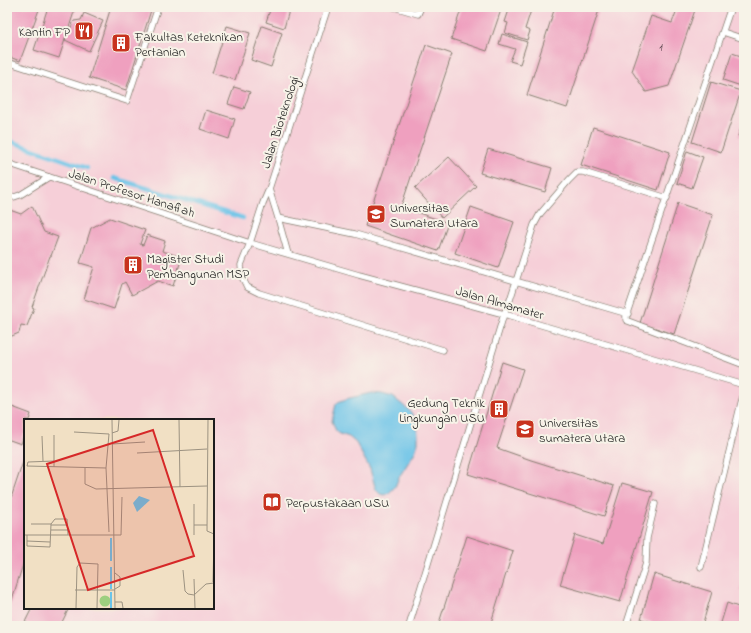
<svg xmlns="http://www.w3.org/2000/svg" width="751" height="633" viewBox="0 0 751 633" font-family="'Indie Flower',sans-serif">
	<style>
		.built { fill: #f6cfd8; fill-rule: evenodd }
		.water { fill: #6ac3e8; stroke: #437082 }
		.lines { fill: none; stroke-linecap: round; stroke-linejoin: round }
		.stream { stroke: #6ac3e8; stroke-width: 4.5 }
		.building { fill: #efa0bf }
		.service-casing { stroke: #867e70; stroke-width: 7 }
		.service { stroke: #fff; stroke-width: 5.5 }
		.labels { text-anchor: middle; stroke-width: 4; stroke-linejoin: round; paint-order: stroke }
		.number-label { font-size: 11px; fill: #513d45 }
		.poi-label { font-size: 13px; fill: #1c1c1c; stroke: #f7f3e8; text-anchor: start }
		.street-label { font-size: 13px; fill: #1c1c1c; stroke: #f7f3e8 }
		.inset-river { fill: none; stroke: #6ac3e8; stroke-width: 2 }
		.inset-road { fill: none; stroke: #9c9281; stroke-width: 1 }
		.view { fill: #d62828; fill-opacity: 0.15; stroke: #d62828; stroke-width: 2 }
		.inset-edge { fill: none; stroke: #1c1c1c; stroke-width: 2 }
	</style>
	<rect width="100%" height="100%" fill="#f7f3e8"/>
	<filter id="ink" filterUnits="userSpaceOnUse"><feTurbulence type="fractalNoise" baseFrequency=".025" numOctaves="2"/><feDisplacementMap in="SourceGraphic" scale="8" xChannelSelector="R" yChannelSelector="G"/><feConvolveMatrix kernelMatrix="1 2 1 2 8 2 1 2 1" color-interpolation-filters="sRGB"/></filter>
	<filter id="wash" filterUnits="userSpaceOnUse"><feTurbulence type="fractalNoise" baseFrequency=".012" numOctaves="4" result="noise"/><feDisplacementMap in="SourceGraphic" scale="16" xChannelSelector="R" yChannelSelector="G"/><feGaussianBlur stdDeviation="0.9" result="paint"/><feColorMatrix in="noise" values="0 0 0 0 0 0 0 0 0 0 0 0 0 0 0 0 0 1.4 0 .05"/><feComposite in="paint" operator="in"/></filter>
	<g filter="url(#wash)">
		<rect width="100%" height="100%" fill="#f1e0c4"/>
		<path class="built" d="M7 7H744V626H7ZM25 420H213V608H25Z"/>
		<path class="water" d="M371 393 382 394 393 397 410 411 417 422 418 435V443L415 452 399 477 395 487 389 493 384 495 380 494 376 490 370 469 356 443 349 437 340 434 336 431 332 421 336 404 338 402 346 399Z"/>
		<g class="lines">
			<path class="stream" d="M7 140 87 168
				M114 178 243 218"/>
		</g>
		<g id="blocks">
			<path class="building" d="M7 7H40L20 61 7 56Z
				M48 7H69L75 9 59 58 34 50Z
				M111 7H152L126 90 89 78Z
				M271 7H290L284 28 266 22Z
				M462 7H502L487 51 451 39Z
				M510 7H532L525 29 530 31 527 40 505 33 508 23 505 22Z
				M555 7H600L567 108 527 95Z
				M678 7H696L669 86 646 92 632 71 651 16 672 23Z
				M84 13 103 21 89 51 65 40 74 21 81 20Z
				M227 26 250 33 235 80 212 73Z
				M262 26 282 33 271 67 251 60Z
				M502 34 527 42 520 64 510 61 515 49 499 44Z
				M426 45 452 54 401 207 448 223 438 251 365 226Z
				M732 53 744 57V87L723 80Z
				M711 82 741 91 721 152 692 142Z
				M234 87 250 92 244 109 228 104Z
				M744 95V108L740 107Z
				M206 110 235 119 229 139 200 129Z
				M744 120V138L738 136Z
				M593 127 670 152 658 190 581 165Z
				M488 149 552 168 545 192 480 173Z
				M687 151 703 157 692 188 677 183Z
				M449 157 476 186 442 218 415 188Z
				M678 203 713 215 674 334 640 323Z
				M32 206 44 232 58 237 51 256H50L32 307 34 308 27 326 21 325 19 333 7 338V261L9 254 7 253V209L21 214Z
				M471 207 514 222 498 268 455 253Z
				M110 218 145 230 140 244 143 245 147 235 165 241 162 251 182 257 173 286 158 281 132 295 125 282 122 284 114 309 84 299 94 267 80 263 91 228Z
				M502 362 523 369 497 448 531 460 614 486 604 516 468 474Z
				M7 405 31 414 29 420H25V431L21 444 7 439Z
				M25 456V558L10 606 7 605V510Z
				M622 483 653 492 620 602 560 585 575 535 603 544Z
				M467 536 513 551 490 626H438Z
				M654 574 712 592 702 626H665L641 619Z
				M744 577V591L740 590Z
				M727 603 744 609V626H720Z
				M32 608H69L60 626H33L25 622Z"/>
		</g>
	</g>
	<g filter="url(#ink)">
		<use href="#blocks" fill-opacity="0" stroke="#867e70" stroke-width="1"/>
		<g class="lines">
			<g class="service-casing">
				<path id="service" d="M328 7 269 189 263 203 250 243 241 265 242 277 247 287 259 293 443 350
					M394 7 418 14 421 7
					M731 7 626 316V320L628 321 744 365
					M723 32 744 39
					M7 62 127 101 158 7
					M7 163 250 243 359 275 504 314 744 385
					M269 189 278 218 288 254
					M7 195 14 197 20 195 49 177
					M278 218 355 234 628 314
					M701 567 741 403 744 393
					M409 626 504 314 510 300 534 225 540 214 569 180 577 172H583L667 198
					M626 626 646 563 647 538 655 504"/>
			</g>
			<use href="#service" class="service"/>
		</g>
	</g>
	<defs>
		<g id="restaurant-square" transform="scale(1)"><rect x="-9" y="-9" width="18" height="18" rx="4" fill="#c8321e" stroke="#f7f3e8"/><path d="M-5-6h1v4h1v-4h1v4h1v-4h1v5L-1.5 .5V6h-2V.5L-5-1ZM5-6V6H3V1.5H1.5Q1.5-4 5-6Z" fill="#fff"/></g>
		<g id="building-square" transform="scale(1)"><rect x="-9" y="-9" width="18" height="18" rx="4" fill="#c8321e" stroke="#f7f3e8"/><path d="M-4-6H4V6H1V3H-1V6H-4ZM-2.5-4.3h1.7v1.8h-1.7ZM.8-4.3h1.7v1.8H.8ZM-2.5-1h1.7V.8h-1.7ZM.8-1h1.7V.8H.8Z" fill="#fff"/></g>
		<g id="university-square" transform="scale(1)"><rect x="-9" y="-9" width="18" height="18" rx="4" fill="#c8321e" stroke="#f7f3e8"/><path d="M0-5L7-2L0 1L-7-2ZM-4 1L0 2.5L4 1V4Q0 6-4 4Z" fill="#fff"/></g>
		<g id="library-square" transform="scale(1)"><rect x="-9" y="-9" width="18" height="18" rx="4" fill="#c8321e" stroke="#f7f3e8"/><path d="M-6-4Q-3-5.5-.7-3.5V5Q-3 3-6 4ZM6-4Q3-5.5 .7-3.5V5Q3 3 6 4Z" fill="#fff"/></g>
	</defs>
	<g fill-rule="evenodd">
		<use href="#restaurant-square" x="84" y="31"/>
		<use href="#building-square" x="121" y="43"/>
		<use href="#university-square" x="376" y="214"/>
		<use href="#building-square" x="133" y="265"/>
		<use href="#building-square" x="499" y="409"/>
		<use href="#university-square" x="525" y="429"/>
		<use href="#library-square" x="272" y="502"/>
	</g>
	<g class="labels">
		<g class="number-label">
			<text x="661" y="51">1</text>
		</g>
		<g class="poi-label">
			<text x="70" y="36" text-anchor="end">Kantin FP</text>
			<text x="135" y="41">Fakultas Keteknikan<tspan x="135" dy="15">Pertanian</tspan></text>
			<text x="390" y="212">Universitas<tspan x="390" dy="15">Sumatera Utara</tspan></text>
			<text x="147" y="263">Magister Studi<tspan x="147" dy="15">Pembangunan MSP</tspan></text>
			<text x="485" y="407" text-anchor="end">Gedung Teknik<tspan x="485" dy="15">Lingkungan USU</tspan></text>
			<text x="539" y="427">Universitas<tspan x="539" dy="15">sumatera Utara</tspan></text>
			<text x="286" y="507">Perpustakaan USU</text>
		</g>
		<g class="street-label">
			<text transform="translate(279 122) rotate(-72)" y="5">Jalan Bioteknologi</text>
			<text transform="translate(132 192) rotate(18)" y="5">Jalan Profesor Hanafiah</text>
			<text transform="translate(500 302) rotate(16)" y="5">Jalan Almamater</text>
		</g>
	</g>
	<g transform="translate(24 419)">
		<rect width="190" height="190" fill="#f1e0c4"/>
		<path d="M75.5 182a5.5 5.5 0 1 1 11 0a5.5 5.5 0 1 1-11 0Z" fill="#9dcf7f"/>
		<path d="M115 77 126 81 113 93 109 84Z" fill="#6ac3e8"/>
		<path class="inset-river" d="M87 119V142M87 170V148M87 189V173"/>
		<path class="inset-road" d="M88 1 91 189M155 1 156 68M184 1 183 112 190 115M50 13 85 15 82 49 85 113M88 14 94 12 95 1M18 17 19 42M88 25 121 23M113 34 183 30M30 42 4 43 3 47 82 49M30 48V16M61 49V65L72 70 183 67M7 105H27M27 106H44M170 106H183M27 111H44M0 116H97L98 78M3 116V127L26 128 27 105 31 100H43L44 116M170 116V85M3 122 26 123M159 151 161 172 164 175 170 176 182 165 190 164M170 160 171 189M189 163 190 117M91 170 96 167V158L91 154M51 171H91M91 183H98L99 189M52 189 53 148 56 144 74 145 73 189"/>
		<path class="view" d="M129 11 170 137 64 171 23 45Z"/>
		<rect width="190" height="190" class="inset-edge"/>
	</g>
	<rect width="751" height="633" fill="none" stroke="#f7f3e8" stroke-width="24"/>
</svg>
